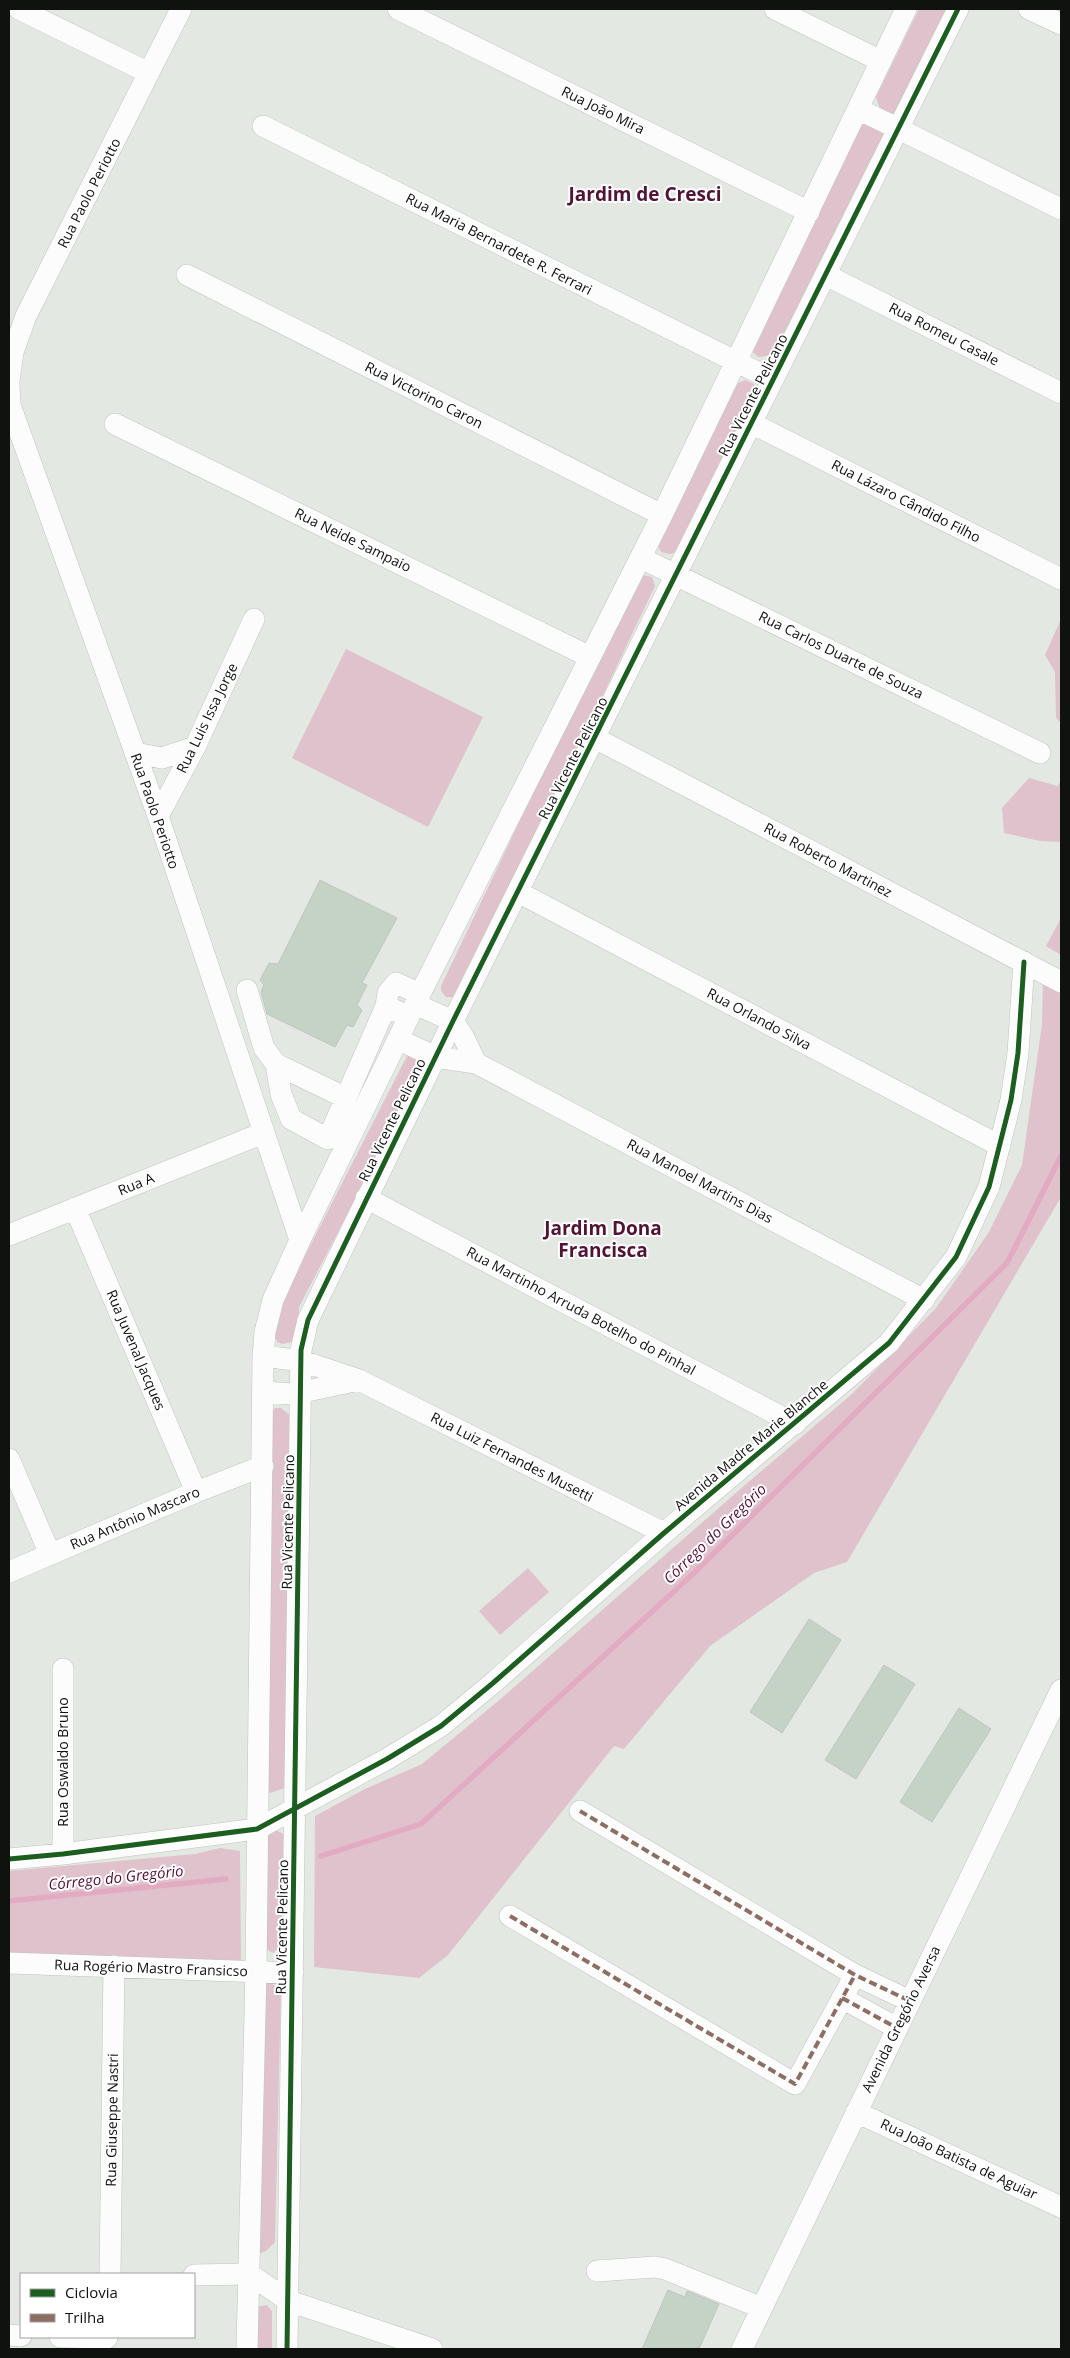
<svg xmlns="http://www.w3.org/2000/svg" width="1070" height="2358" viewBox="0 0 1070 2358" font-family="'Open Sans',sans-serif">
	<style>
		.green { fill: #dfc2cc }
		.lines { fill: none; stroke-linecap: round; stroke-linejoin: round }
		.stream { stroke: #e3abc2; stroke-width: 5.5 }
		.building { fill: #c4d3c5; stroke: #c1c5c1 }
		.minor-casing { stroke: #c0c4c1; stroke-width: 22 }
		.minor { stroke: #fbfcfb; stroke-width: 21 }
		.quiet { stroke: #8d6e63; stroke-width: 4; stroke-dasharray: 8 4; stroke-linecap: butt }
		.cycleway-casing { stroke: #fff; stroke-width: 8 }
		.cycleway { stroke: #1b5e20; stroke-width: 5 }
		.labels { text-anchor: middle; stroke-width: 4; stroke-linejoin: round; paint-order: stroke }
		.street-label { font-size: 14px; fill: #0f120f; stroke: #fff }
		.water-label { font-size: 15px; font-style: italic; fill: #550c34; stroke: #fff }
		.district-label { font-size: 19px; font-weight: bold; fill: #521334; stroke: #fff }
	</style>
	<rect width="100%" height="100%" fill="#e3e8e3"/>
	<path class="green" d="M919 9H948L895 115 880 109 876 97Z
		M863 122 887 135 773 355 758 357 752 351Z
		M745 380 754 384 757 393 677 551 671 554 661 552 657 544 734 385Z
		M643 575 652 577 655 586 460 995 456 997H446L441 991V986L634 582Z
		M1061 619V723L1056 718 1055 672 1045 655Z
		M346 649 483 717 428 827 292 758Z
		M1029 778 1058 786 1061 780V842L1040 841 1004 833 1002 808Z
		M1061 918V955L1046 946Z
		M1043 983 1061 993V1197L847 1562 814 1573 710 1646 624 1749 614 1746 448 1955 419 1978 314 1967 315 1816 365 1789 422 1764 497 1702 745 1485 852 1394 936 1308 989 1232 1022 1165 1042 1024Z
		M408 1054 423 1059 422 1071 299 1307V1319L295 1341 283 1344 277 1342 274 1331 281 1303Z
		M275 1408H281L291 1416 285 1788 270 1793 266 1791 271 1414Z
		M528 1568 549 1592 500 1635 479 1611Z
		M275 1830 284 1834 285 1838 282 1945 273 1953 262 1947 266 1834Z
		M220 1848 240 1851 241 1961 9 1957V1871L195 1854Z
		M267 1984H272L281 1989 275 2242 266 2251 258 2254 262 1988Z
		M267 2305 272 2311V2349H252L256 2307Z"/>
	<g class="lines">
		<path class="stream" d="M321 1856 421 1824 695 1572 1007 1263 1061 1156
			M9 1901 226 1879"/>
	</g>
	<path class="building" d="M320 880 397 918 362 983 367 985 357 1005 362 1010 353 1027 347 1025 335 1047 267 1014 261 992 264 985 260 980 269 963 278 964Z
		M809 1619 841 1640 782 1733 750 1712Z
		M884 1665 915 1684 856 1779 825 1760Z
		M959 1708 991 1729 932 1822 900 1802Z
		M668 2290 685 2297 687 2291 719 2304 699 2349H642Z"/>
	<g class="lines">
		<g class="minor-casing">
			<path id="minor" d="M19 9 149 73
				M398 9 809 212
				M775 9 881 61
				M1029 9 1061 24
				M858 109 1061 209
				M263 126 773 380
				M187 275 662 515
				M826 275 1061 393
				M9 381 13 352 26 316 181 9
				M9 384 10 405 158 816 300 1240
				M751 423 1061 579
				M115 424 590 657
				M641 558 1040 753
				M595 738 1061 982
				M135 753 162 758 195 747
				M158 816 195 747 254 619
				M518 892 1000 1146
				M247 990 264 1048 276 1064 346 1098
				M415 1004 453 1021 463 1036 476 1063
				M386 1006 388 993 396 983 420 994
				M398 1039 435 1057 476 1063 924 1300
				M276 1064 281 1094 291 1119 328 1139 386 1006 409 1017
				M366 1198 795 1424
				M75 1208 196 1492
				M9 1235 263 1133
				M263 1356 302 1361 359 1380 664 1533
				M263 1392 293 1394 359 1380
				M9 1459 50 1554
				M9 1572 196 1492 263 1466
				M580 1811 855 1975 910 2001
				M63 1854V1669
				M9 1859 63 1854 257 1829 387 1759 441 1726 493 1683 664 1533 889 1343 956 1257 989 1187 1011 1100 1018 1053 1024 962
				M510 1916 795 2084 855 1975
				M9 1963 293 1973
				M842 1998 897 2028
				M856 2112 1061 2207
				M597 2271 655 2267 665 2269 762 2308
				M110 2274 114 1966
				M249 2274 289 2301 432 2349
				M194 2275 249 2274
				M9 2335 21 2336
				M60 2337 107 2338
				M247 2349 256 1971 263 1356 265 1332 273 1300 300 1240 420 994 662 515 906 9
				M287 2349 301 1350 308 1320 453 1021 958 9
				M742 2349 1061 1690"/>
		</g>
		<use href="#minor" class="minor"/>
		<path class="quiet" d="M580 1811 855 1975 910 2001
			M510 1916 795 2084 855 1975
			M842 1998 897 2028"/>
		<g class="cycleway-casing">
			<path id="cycleway" d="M9 1859 63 1854 257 1829 387 1759 441 1726 493 1683 664 1533 889 1343 956 1257 989 1187 1011 1100 1018 1053 1024 962
				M287 2349 301 1350 308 1320 453 1021 958 9"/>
		</g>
		<use href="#cycleway" class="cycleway"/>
	</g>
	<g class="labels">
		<g class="street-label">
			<text transform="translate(603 110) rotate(26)" y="5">Rua João Mira</text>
			<text transform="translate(89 193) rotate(-63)" y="5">Rua Paolo Periotto</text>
			<text transform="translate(499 244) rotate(27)" y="5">Rua Maria Bernardete R. Ferrari</text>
			<text transform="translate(944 334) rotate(27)" y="5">Rua Romeu Casale</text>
			<text transform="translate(424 395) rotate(27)" y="5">Rua Victorino Caron</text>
			<text transform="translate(753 395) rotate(-63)" y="5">Rua Vicente Pelicano</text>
			<text transform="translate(906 501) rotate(27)" y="5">Rua Lázaro Cândido Filho</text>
			<text transform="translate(353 540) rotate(26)" y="5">Rua Neide Sampaio</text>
			<text transform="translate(841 655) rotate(26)" y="5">Rua Carlos Duarte de Souza</text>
			<text transform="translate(207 718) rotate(-64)" y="5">Rua Luis Issa Jorge</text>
			<text transform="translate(573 758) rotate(-63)" y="5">Rua Vicente Pelicano</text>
			<text transform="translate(155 811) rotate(71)" y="5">Rua Paolo Periotto</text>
			<text transform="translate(828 860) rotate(28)" y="5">Rua Roberto Martinez</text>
			<text transform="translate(759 1019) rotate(28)" y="5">Rua Orlando Silva</text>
			<text transform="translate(392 1120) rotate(-64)" y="5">Rua Vicente Pelicano</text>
			<text transform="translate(700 1181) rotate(28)" y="5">Rua Manoel Martins Dias</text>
			<text transform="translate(136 1184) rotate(-22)" y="5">Rua A</text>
			<text transform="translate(581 1311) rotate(28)" y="5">Rua Martinho Arruda Botelho do Pinhal</text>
			<text transform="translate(136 1350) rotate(67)" y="5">Rua Juvenal Jacques</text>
			<text transform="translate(751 1445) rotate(-40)" y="5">Avenida Madre Marie Blanche</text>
			<text transform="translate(512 1457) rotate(27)" y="5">Rua Luiz Fernandes Musetti</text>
			<text transform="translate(135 1518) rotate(-23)" y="5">Rua Antônio Mascaro</text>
			<text transform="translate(288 1522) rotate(-89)" y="5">Rua Vicente Pelicano</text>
			<text transform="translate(63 1762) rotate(-90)" y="5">Rua Oswaldo Bruno</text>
			<text transform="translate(282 1927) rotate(-89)" y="5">Rua Vicente Pelicano</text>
			<text transform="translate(151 1968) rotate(2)" y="5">Rua Rogério Mastro Fransicso</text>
			<text transform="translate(901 2019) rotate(-64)" y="5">Avenida Gregório Aversa</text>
			<text transform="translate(112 2120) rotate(-89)" y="5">Rua Giuseppe Nastri</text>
			<text transform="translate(959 2159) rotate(25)" y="5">Rua João Batista de Aguiar</text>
		</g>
		<g class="water-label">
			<text transform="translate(715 1534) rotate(-44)" y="5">Córrego do Gregório</text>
			<text transform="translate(116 1878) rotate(-6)" y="5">Córrego do Gregório</text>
		</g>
		<g class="district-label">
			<text x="645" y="201">Jardim de Cresci</text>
			<text x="603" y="1235">Jardim Dona<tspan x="603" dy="22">Francisca</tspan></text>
		</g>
	</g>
	<rect width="1070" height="2358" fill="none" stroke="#0f120f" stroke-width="20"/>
	<rect x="20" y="2273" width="175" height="65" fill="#ffffff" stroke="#9fa09f"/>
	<rect x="30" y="2289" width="25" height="8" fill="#1b5e20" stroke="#9fa09f"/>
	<text x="65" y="2298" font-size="15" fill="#0f120f">Ciclovia</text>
	<rect x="30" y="2314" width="25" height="8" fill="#8d6e63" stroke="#9fa09f"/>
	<text x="65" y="2323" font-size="15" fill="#0f120f">Trilha</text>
</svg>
